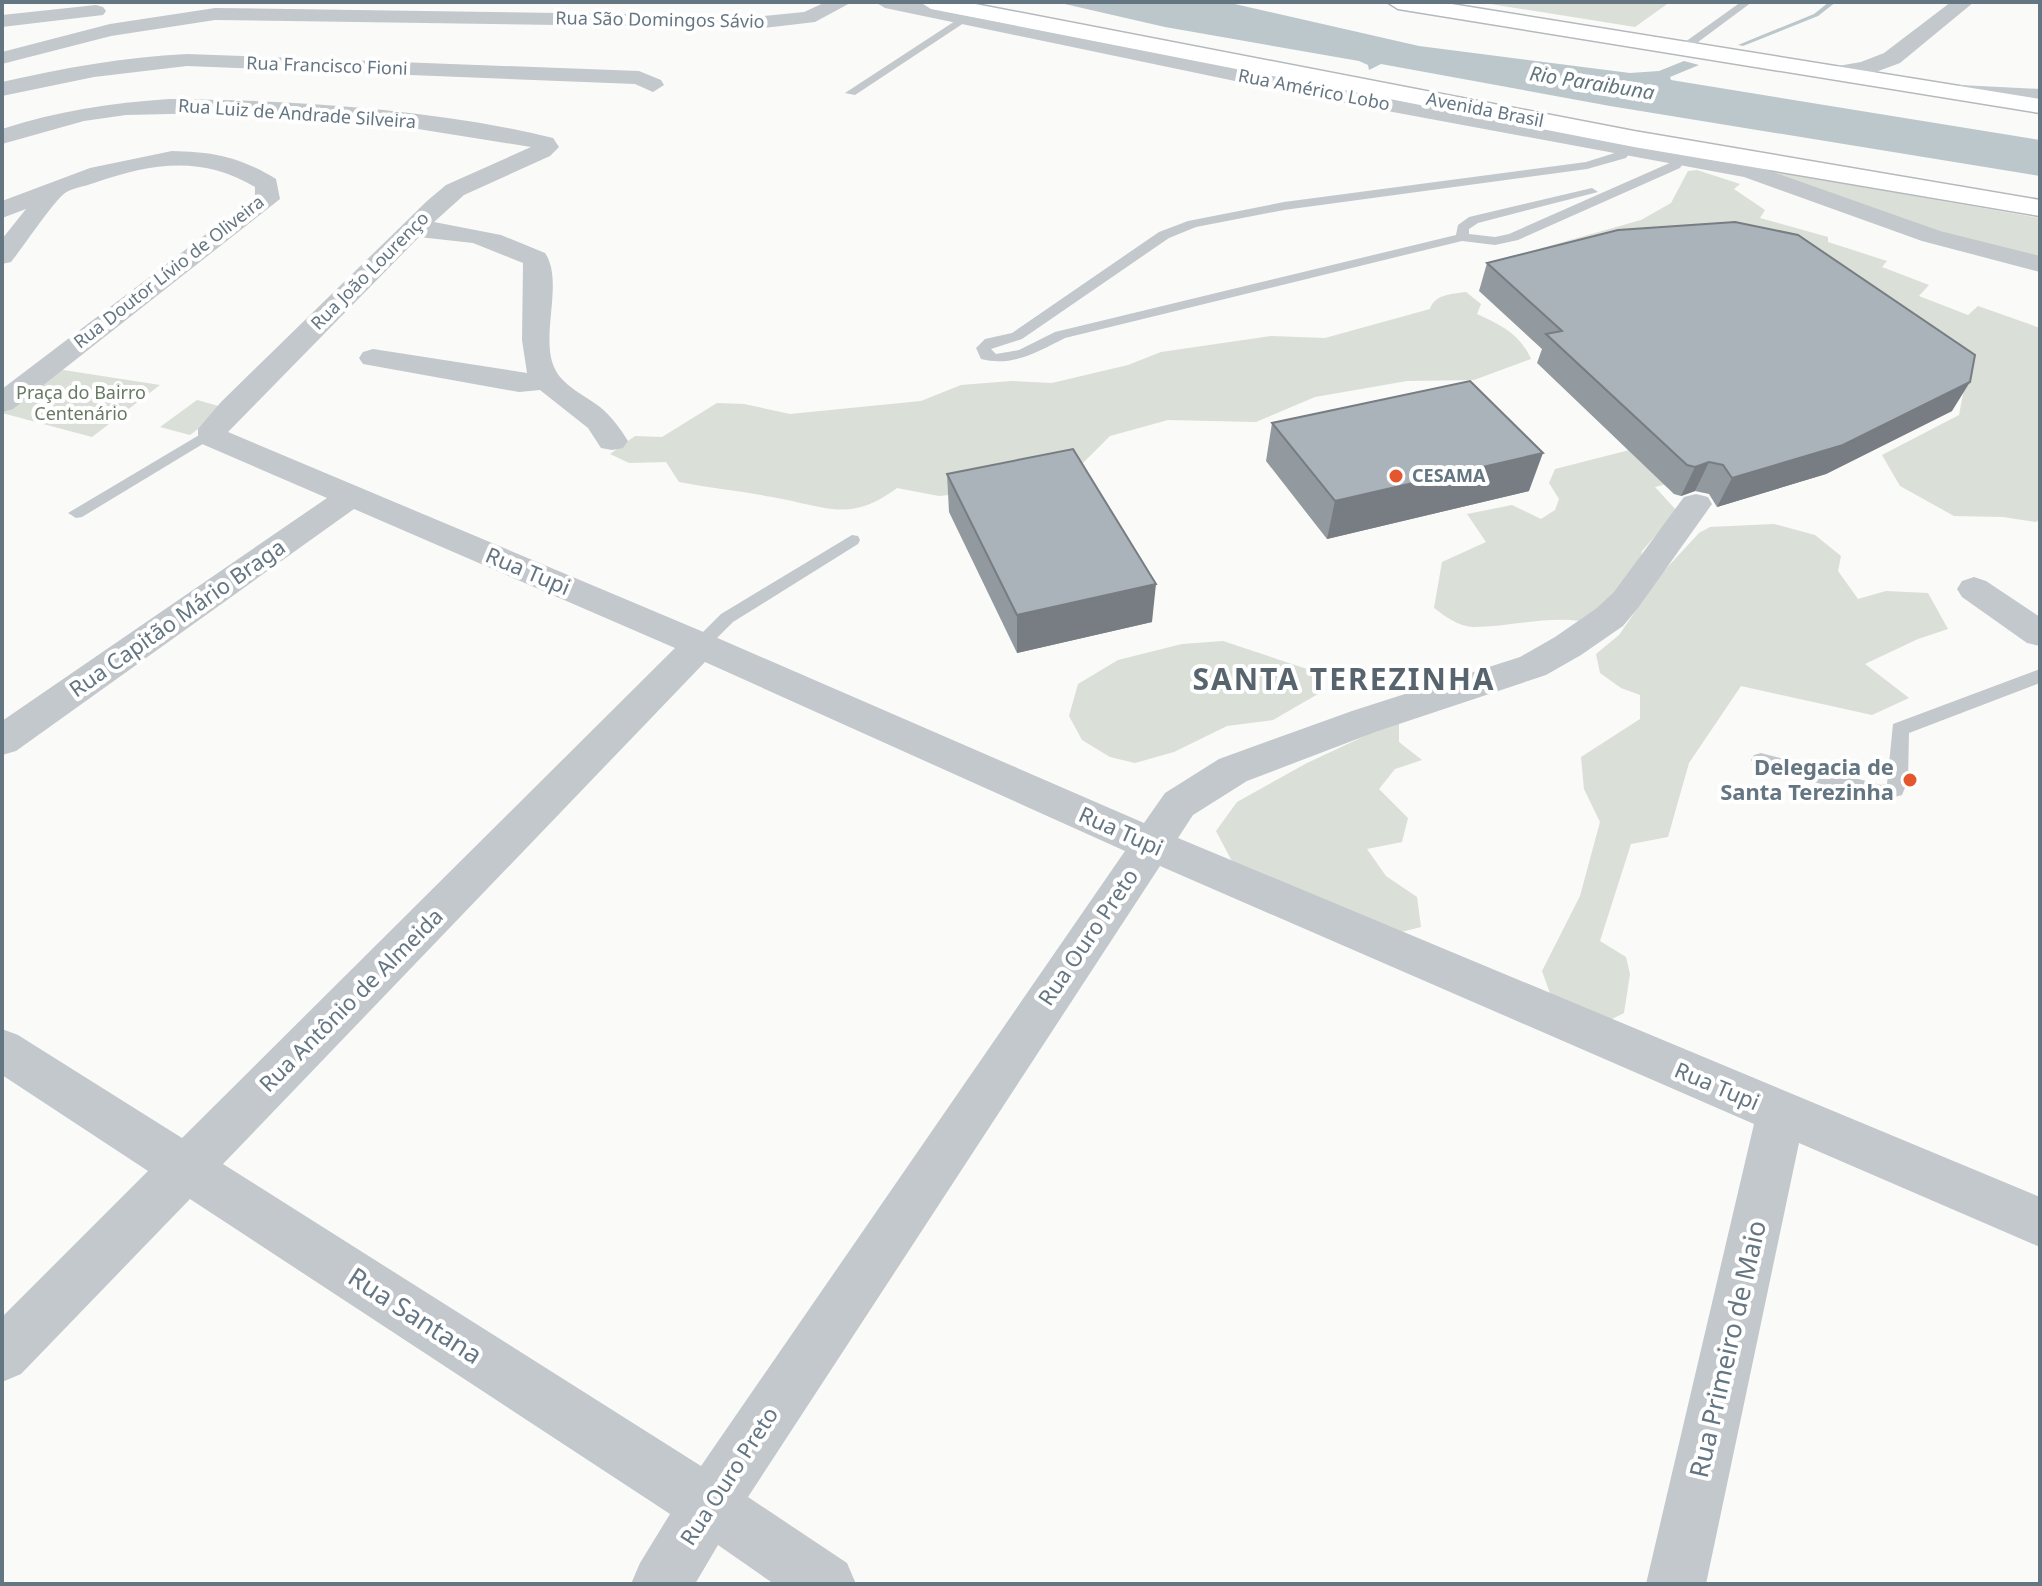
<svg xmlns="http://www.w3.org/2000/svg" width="2042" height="1586" viewBox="0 0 2042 1586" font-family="'Noto Sans',sans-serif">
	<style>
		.green { fill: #dadfd7 }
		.water { fill: #bbc7cb }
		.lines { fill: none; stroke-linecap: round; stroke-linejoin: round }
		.stream { fill: #bbc7cb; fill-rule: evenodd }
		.highway-casing { stroke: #b4b9bd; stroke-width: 3 }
		.lane { fill: #c3c8cc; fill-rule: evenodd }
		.street { fill: #c3c8cc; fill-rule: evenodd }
		.highway { fill: #fff; fill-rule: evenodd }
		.wall { fill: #929a9f }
		.shaded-wall { fill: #777d82 }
		.building { fill: #aab3b9; stroke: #777d82; stroke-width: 2 }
		.poi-dot { fill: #e4572e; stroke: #fff; stroke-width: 3 }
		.labels { text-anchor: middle; stroke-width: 8; stroke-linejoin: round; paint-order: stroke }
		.far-street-label { font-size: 18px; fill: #657683; stroke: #fff }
		.far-park-label { font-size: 18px; fill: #687a64; stroke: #fff }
		.far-poi-label { font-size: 18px; font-weight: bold; fill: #657683; stroke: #fff; text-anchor: start }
		.far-water-label { font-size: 20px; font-style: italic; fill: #60757c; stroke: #fff }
		.street-label { font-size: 22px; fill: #657683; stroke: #fff }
		.poi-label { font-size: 22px; font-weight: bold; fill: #657683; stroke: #fff; text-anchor: end }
		.near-street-label { font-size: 26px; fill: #657683; stroke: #fff }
		.district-label { font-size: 30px; font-weight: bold; letter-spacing: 2px; fill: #57646e; stroke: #fff }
	</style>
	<rect width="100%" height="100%" fill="#fafaf8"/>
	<path class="green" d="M1478 2H1670L1635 27Z
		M1744 166 2040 218V259L1988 249Z
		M1697 170 1740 184 1734 189 1765 210 1760 218 1828 237V242L1887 261 1882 267 1929 285 1919 296 1968 315 1978 306 2040 328V519L2036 522 2003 517 1954 516 1900 486 1882 455 1959 415 1965 384 1506 258 1641 220 1671 203 1688 171Z
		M1466 292 1481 304 1477 314C1501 325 1520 334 1531 359L1474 380 1407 381 1315 397 1256 422 1168 420 1110 436 1082 464 978 492 939 496 897 488C849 524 825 506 772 497 741 491 710 488 679 482L666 462 629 463 610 454 635 436 662 437 717 403 744 404 790 414 921 401 961 385 1011 381 1052 383 1128 365 1161 352 1271 336 1325 338 1430 309C1435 294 1452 294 1466 292Z
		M57 369 160 385 92 437 2 413Z
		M197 400 226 408 190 435 160 427Z
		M1653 444 1686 479 1655 487 1677 511 1642 551 1639 568 1586 622C1548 615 1511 627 1473 627 1458 626 1446 617 1434 608L1442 562 1486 542 1467 514 1512 505 1541 519 1555 510 1559 499 1549 483 1555 469Z
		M1774 524 1815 535 1841 556 1838 571 1858 599 1886 591 1928 593 1948 629 1918 639 1865 664 1909 698 1872 715 1741 686 1689 763 1668 837 1631 844 1600 941 1626 957 1630 974 1624 1013 1610 1020 1551 996 1542 971 1580 896 1600 822 1584 789 1581 757 1640 719V695L1621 688 1600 673 1596 654 1619 635 1662 573 1699 533 1710 527Z
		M1223 641 1310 670 1318 694 1273 720 1227 726 1174 752 1135 763 1110 757 1082 740 1069 716 1078 684 1118 660 1182 644Z
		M1399 720V742L1422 760 1395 769 1379 789 1408 818 1402 842 1367 849 1386 876 1417 897 1421 927 1390 935 1235 867 1216 831 1237 802 1307 763Z"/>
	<path class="water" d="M1056 2H1226L1419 46 1630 73 1659 71 1684 61 1699 65 1670 77 1671 80 2040 140V176L1610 106 1381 64 1369 70 1368 65 1359 61 1165 27Z"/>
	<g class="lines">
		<path class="stream" d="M1829 2H1836L1818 16 1743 46 1738 45 1814 14Z"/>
		<g class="highway-casing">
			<path id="highway" d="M920 2H965L1634 131 2040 200V216L1634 147 931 9Z
				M1387 2H1439L2040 99V113L1398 9Z"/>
		</g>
		<path class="lane" d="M1741 2H1752L1686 51H1678V47Z
			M975 8 980 11 979 13 855 95 845 93Z
			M1630 137 1640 139 1626 158 1587 169 1284 210 1196 227 1169 238 1022 339 991 349 996 354 1019 350 1055 332 1456 235 1458 225 1469 217 1592 188 1598 192 1478 223 1469 229V234L1495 237 1509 234 1672 162 1674 144 1684 147 1686 159 1680 168 1518 240 1495 245 1462 241 1065 338C1037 352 1013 367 981 359L976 348 985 339 1012 333 1159 232 1188 221 1284 202 1586 162 1618 152Z
			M211 428 216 430V436L82 517 76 518 68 513Z
			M852 535 858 536 860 540 858 544 733 622 706 649H694L691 645 694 641 721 614Z
			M2040 669V683L1909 733 1908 780 1902 795 1881 801 1754 765 1751 760 1754 755 1761 753 1881 785 1887 784 1893 724Z"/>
		<path class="street" d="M826 2H852L815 22 764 28 215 20 111 36 2 64V52L110 24 215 8 764 16 804 12Z
			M875 2H914L1312 83 1713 157 1722 154 1940 231 2040 256V272L1922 241 1744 177 1312 97 885 8Z
			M1951 2H1974L1900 63 1873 73 1834 80 1823 73 1826 68 1861 62 1884 53Z
			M96 5 103 7 106 11 103 15 2 27V15Z
			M187 54 639 71 661 80 664 85 653 92 635 84 187 66 94 77 2 96V82C63 68 124 57 187 54Z
			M1960 85 2040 89V103L1952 97 1949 92Z
			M169 99C291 100 435 109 553 138L559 147 550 156 464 195 434 222 501 235 545 253C565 282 538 340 556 371 565 387 586 396 600 407 612 417 620 428 628 441L623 448 612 450 601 448 588 428 540 390 519 392 363 364 359 358 363 352 373 349 527 373 522 340 523 263 473 243 419 237 228 432 713 636 1144 823 1165 793 1219 759 1352 711 1520 657 1555 637 1597 608 1614 592 1684 497 1696 494 1708 497 1712 504 1638 608 1623 626 1581 655 1546 675 1378 731 1247 781 1193 815 1178 838 2040 1197V1247L1799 1143 1706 1584H1646L1754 1124 1160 866 748 1497 847 1563 856 1584H774L718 1545 695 1584H631L640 1563 670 1514 190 1199 21 1374 2 1382V1317L148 1171 2 1075V1029L18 1035 182 1138 675 648 354 509 16 751 2 755V721L327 498 202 444 198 437V429L221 402 427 201 446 185 531 147 418 129 212 113 126 115 84 121 2 144V129C57 111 111 103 169 99ZM705 662 1125 851 701 1466 223 1164Z
			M172 151C214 152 240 157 276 179L280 199 13 409 2 412V389L255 197V187C202 155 151 163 94 183 86 186 72 188 65 193 52 203 24 246 11 262L2 264V239L26 209 2 218V201L90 168Z
			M1974 577 1986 581 2040 617V646L2027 643 1962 597 1957 589 1962 581Z"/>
		<use href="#highway" class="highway"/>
	</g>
	<path class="wall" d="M1487 263 1952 411 1826 474 1717 507 1709 494 1695 491 1681 496 1674 494 1537 363 1542 349 1479 291Z
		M1272 423 1529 491 1327 539 1266 461Z
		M947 474 1152 622 1017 653 949 512Z"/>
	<path class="shaded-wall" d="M1970 382 1952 411 1826 474 1717 507 1732 478Z
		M1543 453 1529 491 1327 539 1335 501Z
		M1709 462 1695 491 1681 496 1695 467Z
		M1156 584 1152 622 1017 653V615Z"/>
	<path class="building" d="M1735 222 1798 235 1975 355 1970 382 1843 445 1732 478 1723 465 1709 462 1695 467 1687 465 1546 334 1562 331 1487 263 1618 230Z
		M1470 381 1543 453 1335 501 1272 423Z
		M1073 449 1156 584 1017 615 947 474Z"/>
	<g class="poi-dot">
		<circle cx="1396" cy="476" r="8"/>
		<circle cx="1910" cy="780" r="8"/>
	</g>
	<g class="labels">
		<g class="far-street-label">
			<text transform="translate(660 20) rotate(1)" y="6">Rua São Domingos Sávio</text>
			<text transform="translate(327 66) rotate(2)" y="6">Rua Francisco Fioni</text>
			<text transform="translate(1314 90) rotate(11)" y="6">Rua Américo Lobo</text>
			<text transform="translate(1485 110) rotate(11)" y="6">Avenida Brasil</text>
			<text transform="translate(297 114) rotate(4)" y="6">Rua Luiz de Andrade Silveira</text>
			<text transform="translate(370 271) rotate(-45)" y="6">Rua João Lourenço</text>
			<text transform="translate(169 272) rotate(-38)" y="6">Rua Doutor Lívio de Oliveira</text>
		</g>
		<g class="far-park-label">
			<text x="81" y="399">Praça do Bairro<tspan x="81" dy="21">Centenário</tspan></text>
		</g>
		<g class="far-poi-label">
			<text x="1412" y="482">CESAMA</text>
		</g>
		<g class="far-water-label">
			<text transform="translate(1592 83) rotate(9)" y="7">Rio Paraibuna</text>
		</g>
		<g class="street-label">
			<text transform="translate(528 571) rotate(23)" y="8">Rua Tupi</text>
			<text transform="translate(177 618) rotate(-35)" y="8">Rua Capitão Mário Braga</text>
			<text transform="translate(1121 831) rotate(24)" y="8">Rua Tupi</text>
			<text transform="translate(1088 937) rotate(-56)" y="8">Rua Ouro Preto</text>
			<text transform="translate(351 1000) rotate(-45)" y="8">Rua Antônio de Almeida</text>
			<text transform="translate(1717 1086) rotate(23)" y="8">Rua Tupi</text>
			<text transform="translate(729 1476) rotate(-57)" y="8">Rua Ouro Preto</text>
		</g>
		<g class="poi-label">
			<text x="1894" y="775">Delegacia de<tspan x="1894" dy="25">Santa Terezinha</tspan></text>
		</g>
		<g class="near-street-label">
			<text transform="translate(415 1316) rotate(33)" y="9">Rua Santana</text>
			<text transform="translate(1728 1349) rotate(-77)" y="9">Rua Primeiro de Maio</text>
		</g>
		<g class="district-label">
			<text x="1344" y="690">SANTA TEREZINHA</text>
		</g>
	</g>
	<rect width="2042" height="1586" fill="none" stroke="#657683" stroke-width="8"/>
</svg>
